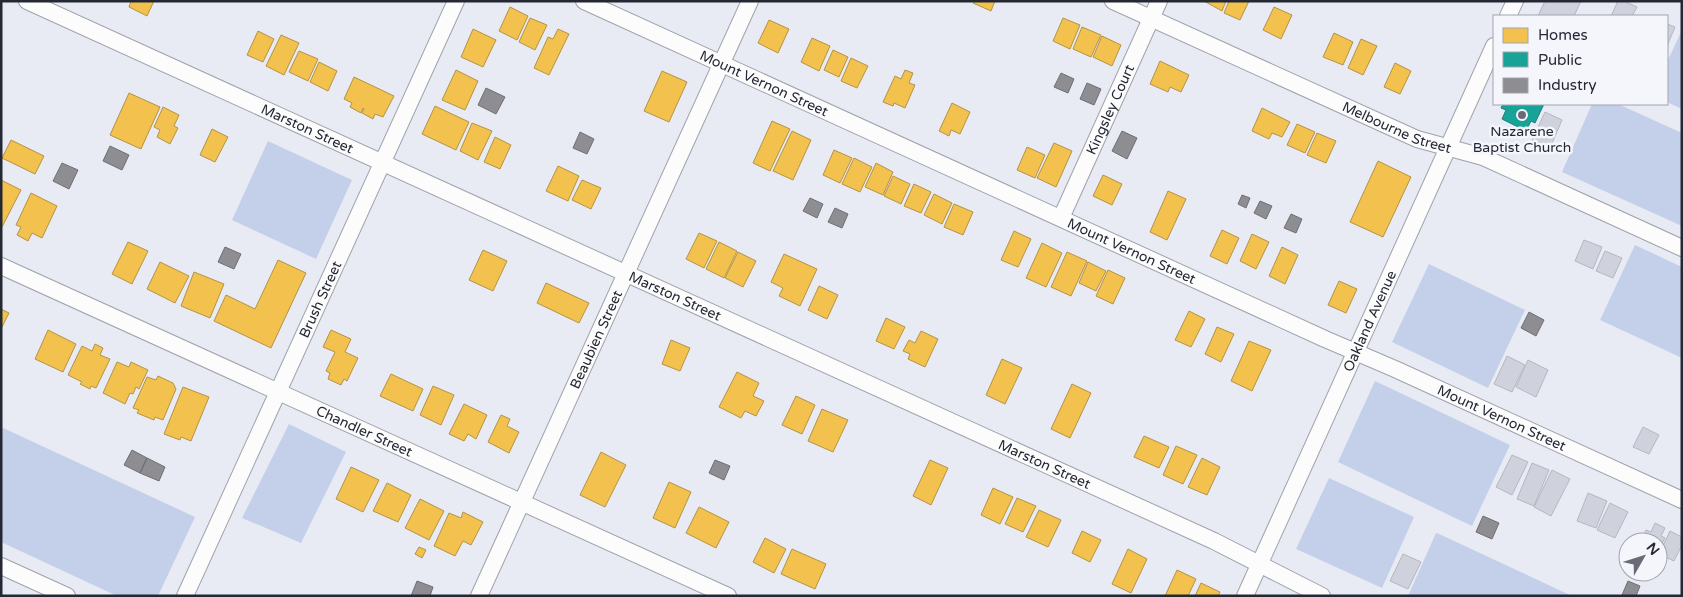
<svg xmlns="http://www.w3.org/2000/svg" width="1683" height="597" viewBox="0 0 1683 597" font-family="'Varela Round',sans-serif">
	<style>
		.green { fill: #c4d0ea }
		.homes { fill: #f2c14e; stroke: #b49346 }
		.public { fill: #17a398; stroke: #1b7e7a }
		.industry { fill: #8d8d92; stroke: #6e6f76 }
		.building { fill: #cfd2dc; stroke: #b4b7c0 }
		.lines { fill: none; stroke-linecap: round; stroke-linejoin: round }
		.minor-casing { stroke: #9ea2aa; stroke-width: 18 }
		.minor { stroke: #fcfcfd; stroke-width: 16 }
		.poi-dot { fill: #696c77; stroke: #f4f6fc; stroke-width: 2 }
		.labels { text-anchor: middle; stroke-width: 5; stroke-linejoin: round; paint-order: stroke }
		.street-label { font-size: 14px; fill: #242833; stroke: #f4f6fc }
		.poi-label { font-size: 14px; fill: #242833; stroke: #f4f6fc }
	</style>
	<rect width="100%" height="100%" fill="#e8ebf4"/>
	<path class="green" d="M1682 30V109L1667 102V62Z
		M1592 104H1618L1682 133V226L1562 172Z
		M268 141 352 180 316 259 232 220Z
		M1635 245 1682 267V358L1600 320Z
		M1429 264 1525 310 1488 388 1392 342Z
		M1375 381 1510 445 1472 526 1338 462Z
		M289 424 346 452 301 543 242 518Z
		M1 427 195 517 158 596H117L1 542Z
		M1329 478 1414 517 1382 588 1296 549Z
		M1436 533H1437L1572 596H1408Z"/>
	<path class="homes" d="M131 1H154L147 16 129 7Z
		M974 1H995L991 11 973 3Z
		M1204 1H1226L1222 11Z
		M1229 1H1249L1240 20 1224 13Z
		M510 7 528 16 517 40 499 31Z
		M1274 7 1292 15 1281 39 1263 30Z
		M530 18 547 25 535 50 519 42Z
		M1063 18 1080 25 1070 49 1053 41Z
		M769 20 789 29 778 53 758 43Z
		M1082 27 1101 35 1091 57 1073 49Z
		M473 29 496 40 483 67 461 57Z
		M558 29 569 34 549 75 534 68 548 37 553 39Z
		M258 31 274 39 263 62 247 55Z
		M1334 33 1353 42 1343 65 1323 57Z
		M281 35 299 43 284 75 266 66Z
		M1102 36 1121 45 1112 66 1093 57Z
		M812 38 830 46 819 71 801 62Z
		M1361 39 1377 46 1363 75 1348 68Z
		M833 50 848 57 839 77 824 70Z
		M299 51 318 59 308 81 289 72Z
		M851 58 868 66 857 88 841 81Z
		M1160 61 1189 75 1181 92 1170 87 1168 92 1150 84Z
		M319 62 337 71 328 91 310 82Z
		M1395 63 1411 71 1400 94 1384 87Z
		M456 70 478 81 465 110 442 100Z
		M905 70 913 73 909 83 915 85 905 108 894 103 893 106 883 102 895 76 901 79Z
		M662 71 687 82 669 122 644 111Z
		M354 77 394 96 383 117 375 114 373 119 362 113 364 109 363 108 361 113 350 107 352 103 344 99Z
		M129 93 160 107 141 149 110 135Z
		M952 103 970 112 960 134 951 130 949 136 939 131Z
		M435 106 469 122 456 150 422 134Z
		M163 107 179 115 174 126 178 128 170 144 157 137 160 130 154 127Z
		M1262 108 1290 122 1282 137 1272 133 1269 139 1252 131Z
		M772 121 790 129 770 171 753 163Z
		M472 123 492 131 478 160 460 151Z
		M1297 124 1315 132 1305 153 1287 145Z
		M212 129 228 137 215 162 200 155Z
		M792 131 811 140 793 180 773 171Z
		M1317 133 1336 141 1326 163 1307 155Z
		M495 137 511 145 500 169 484 162Z
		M11 140 44 156 35 174 2 158Z
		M1054 143 1072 151 1056 187 1037 178Z
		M1027 147 1045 155 1035 178 1017 170Z
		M834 150 852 158 840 183 823 175Z
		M854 158 872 167 860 192 842 184Z
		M1378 161 1411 177 1383 237 1350 222Z
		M876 163 893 172 883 195 865 187Z
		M558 166 579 176 568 201 546 191Z
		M1103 175 1122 184 1112 205 1093 196Z
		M893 176 910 184 901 204 884 196Z
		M1 180 21 190 2 227 1 226Z
		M582 180 601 188 591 209 572 200Z
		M914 184 931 192 921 213 904 206Z
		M1168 191 1186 199 1167 240 1150 232Z
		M31 193 57 206 42 238 32 233 28 241 17 235 21 227 16 225Z
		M934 194 952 203 942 224 924 215Z
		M954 204 973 212 963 235 944 227Z
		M1222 230 1239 238 1227 264 1210 256Z
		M1014 231 1031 239 1018 267 1001 260Z
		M699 233 717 241 704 268 686 259Z
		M1252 234 1269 242 1256 269 1240 261Z
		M128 242 148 251 132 284 112 274Z
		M719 242 737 251 724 278 706 269Z
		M1042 243 1062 253 1046 287 1026 278Z
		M1282 247 1298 255 1285 284 1269 276Z
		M483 250 507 261 493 291 469 280Z
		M738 252 756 261 743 287 725 278Z
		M1067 252 1087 261 1071 296 1051 287Z
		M784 254 817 269 800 306 779 296 783 288 771 282Z
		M278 260 306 273 271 348 214 321 226 295 255 309Z
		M160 262 189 276 175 303 147 289Z
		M1088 262 1106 271 1096 291 1079 283Z
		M1108 270 1125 278 1113 304 1096 296Z
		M194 272 224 284 210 318 181 306Z
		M1339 281 1357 289 1346 313 1328 305Z
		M546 283 589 303 579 323 537 303Z
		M819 286 838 295 827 319 808 310Z
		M1 309 9 313 1 329Z
		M1189 311 1205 319 1191 347 1175 340Z
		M886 318 905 327 894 349 876 341Z
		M1217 327 1234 334 1221 362 1205 354Z
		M48 330 76 344 63 372 35 359Z
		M331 330 351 339 345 352 358 358 347 381 344 379 341 385 328 379 330 373 326 371 335 352 323 347Z
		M921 331 938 339 925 367 908 359 910 354 903 351 909 340 915 343Z
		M671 340 690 348 680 371 662 364Z
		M1249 341 1271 350 1252 391 1231 381Z
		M95 344 103 348 100 355 110 359 96 388 91 386 90 389 80 384 82 382 68 375 82 346 92 351Z
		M1002 359 1022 368 1005 404 986 395Z
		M117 362 129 367 131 362 148 370 139 389 136 387 133 394 130 393 125 404 103 393Z
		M737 372 759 383 753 396 764 401 756 416 745 411 741 418 719 407Z
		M391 374 423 389 413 411 380 396Z
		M158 376 173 383 176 389 163 420 155 417 154 420 137 413 139 410 133 408 147 377 156 380Z
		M1072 384 1091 393 1070 438 1051 429Z
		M433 386 454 395 441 425 420 415Z
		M183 387 209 397 191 441 181 437 180 440 164 434Z
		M796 396 815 405 802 434 782 425Z
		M464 404 487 415 476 439 468 434 464 441 449 434Z
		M822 409 848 420 833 452 808 441Z
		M501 415 510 419 507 426 519 432 509 453 488 442Z
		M1144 436 1169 447 1159 468 1134 457Z
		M1176 446 1197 455 1183 484 1163 475Z
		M601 452 626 465 605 507 580 495Z
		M1202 458 1220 467 1207 495 1188 487Z
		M930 460 948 468 931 505 913 496Z
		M351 467 379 480 363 512 336 499Z
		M669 482 691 492 675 528 653 518Z
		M387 483 411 495 398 522 373 511Z
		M993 488 1013 497 1000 524 981 515Z
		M1017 498 1036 506 1023 532 1005 524Z
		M420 499 444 511 429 540 405 528Z
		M699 507 729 522 716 548 686 533Z
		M1039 510 1061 520 1048 547 1026 537Z
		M463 512 483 522 471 545 463 541 455 556 434 546 449 513 461 518Z
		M1082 531 1101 540 1090 562 1072 553Z
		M765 538 786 549 774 573 753 562Z
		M419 547 426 550 422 558 415 554Z
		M792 549 826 564 815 589 781 574Z
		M1128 549 1147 559 1131 593 1112 584Z
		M1177 570 1196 579 1188 596H1165Z
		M1201 583 1220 592 1218 596H1195Z"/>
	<path class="public" d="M1503 104H1544L1535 123 1531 121 1526 131 1502 119 1506 110 1501 108Z"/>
	<path class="industry" d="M1061 73 1074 79 1068 93 1054 87Z
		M1087 83 1101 89 1094 105 1080 99Z
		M486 88 505 97 496 114 478 105Z
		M1122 131 1137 138 1127 159 1112 151Z
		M580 132 594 139 587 154 573 148Z
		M110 146 129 155 122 170 103 161Z
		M62 163 78 170 69 189 53 181Z
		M1242 195 1250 198 1246 208 1238 204Z
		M810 198 823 204 817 218 803 211Z
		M1260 201 1272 206 1266 219 1254 213Z
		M835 208 848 214 842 228 828 222Z
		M1291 214 1302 219 1296 233 1284 228Z
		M225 247 241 254 234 269 218 262Z
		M1529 312 1544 320 1536 336 1521 328Z
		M132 450 147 458 140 473 124 465Z
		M147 458 165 467 159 481 140 473Z
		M715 460 730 466 724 480 709 473Z
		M1483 516 1499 523 1492 539 1476 532Z
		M417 581 433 587 430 596H411Z
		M1628 581 1640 586 1636 596 1622 595Z"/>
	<path class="building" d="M1545 1H1581L1574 16H1538Z
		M1618 1H1624L1637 7 1632 16H1611Z
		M1667 24 1675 27 1667 46Z
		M1545 112 1562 120 1550 148 1532 140Z
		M1584 240 1602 247 1593 269 1575 261Z
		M1605 251 1622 258 1613 278 1596 271Z
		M1507 356 1525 365 1512 392 1494 384Z
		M1528 360 1548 370 1536 397 1516 387Z
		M1643 427 1659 435 1649 454 1633 447Z
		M1512 455 1528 462 1512 495 1496 487Z
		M1532 463 1549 470 1534 506 1517 499Z
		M1552 470 1570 479 1551 516 1534 507Z
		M1588 493 1607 501 1596 528 1577 521Z
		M1610 503 1628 512 1615 538 1597 530Z
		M1655 523 1665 528 1661 536 1665 538 1659 549H1658V542L1641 541 1646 530 1651 532Z
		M1670 531 1682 537V545L1674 561 1659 554Z
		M1403 554 1421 562 1408 589 1390 581Z"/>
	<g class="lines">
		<g class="minor-casing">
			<g id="minor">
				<path id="s1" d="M27 1 1214 541 1322 596"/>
				<path id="s2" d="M584 1 1325 339 1395 369 1682 500"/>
				<path id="s3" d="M1113 1 1417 139 1483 157 1682 248"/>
				<path d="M1508 16 1515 1"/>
				<path id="s4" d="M1061 218 1159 1"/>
				<path id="s5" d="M1 266 728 596"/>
				<path d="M1 566 67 596"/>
				<path id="s6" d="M185 596 456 1"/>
				<path id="s7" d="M479 596 750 1"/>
				<path id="s8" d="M1245 596 1494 46"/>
			</g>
		</g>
		<use href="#minor" class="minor"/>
	</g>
	<circle class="poi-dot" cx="1522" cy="115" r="5"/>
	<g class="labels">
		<g class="street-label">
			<text dy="5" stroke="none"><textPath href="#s2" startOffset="198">Mount Vernon Street</textPath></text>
			<text dy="5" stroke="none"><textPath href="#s4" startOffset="119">Kingsley Court</textPath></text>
			<text dy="5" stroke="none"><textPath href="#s3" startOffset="311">Melbourne Street</textPath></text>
			<text dy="5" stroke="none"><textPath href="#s1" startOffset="308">Marston Street</textPath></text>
			<text dy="5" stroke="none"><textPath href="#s2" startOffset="602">Mount Vernon Street</textPath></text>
			<text dy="5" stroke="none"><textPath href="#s1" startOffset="712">Marston Street</textPath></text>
			<text dy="5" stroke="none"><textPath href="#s6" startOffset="326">Brush Street</textPath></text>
			<text dy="5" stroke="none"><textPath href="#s8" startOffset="302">Oakland Avenue</textPath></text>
			<text dy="5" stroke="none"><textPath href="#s7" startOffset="282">Beaubien Street</textPath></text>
			<text dy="5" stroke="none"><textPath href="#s2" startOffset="1008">Mount Vernon Street</textPath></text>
			<text dy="5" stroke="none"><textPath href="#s5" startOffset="399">Chandler Street</textPath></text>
			<text dy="5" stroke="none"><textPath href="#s1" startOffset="1118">Marston Street</textPath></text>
		</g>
		<g class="poi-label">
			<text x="1522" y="136">Nazarene<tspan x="1522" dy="16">Baptist Church</tspan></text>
		</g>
	</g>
	<rect width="1683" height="597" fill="none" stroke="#242833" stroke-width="5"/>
	<rect x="1493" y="15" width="175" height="90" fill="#f4f6fc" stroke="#a1a4ac"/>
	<rect x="1503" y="28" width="25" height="15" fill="#f2c14e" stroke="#a1a4ac"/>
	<text x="1538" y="40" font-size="15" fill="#242833">Homes</text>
	<rect x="1503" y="52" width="25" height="15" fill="#17a398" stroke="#a1a4ac"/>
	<text x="1538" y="65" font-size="15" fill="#242833">Public</text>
	<rect x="1503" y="78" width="25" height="15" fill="#8d8d92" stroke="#a1a4ac"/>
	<text x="1538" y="90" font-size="15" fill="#242833">Industry</text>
	<g transform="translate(1643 557) rotate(51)"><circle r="24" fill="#f4f6fc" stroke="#a1a4ac"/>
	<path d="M0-4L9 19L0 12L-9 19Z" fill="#696c77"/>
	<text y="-8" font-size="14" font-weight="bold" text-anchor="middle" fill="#242833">N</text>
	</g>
</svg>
